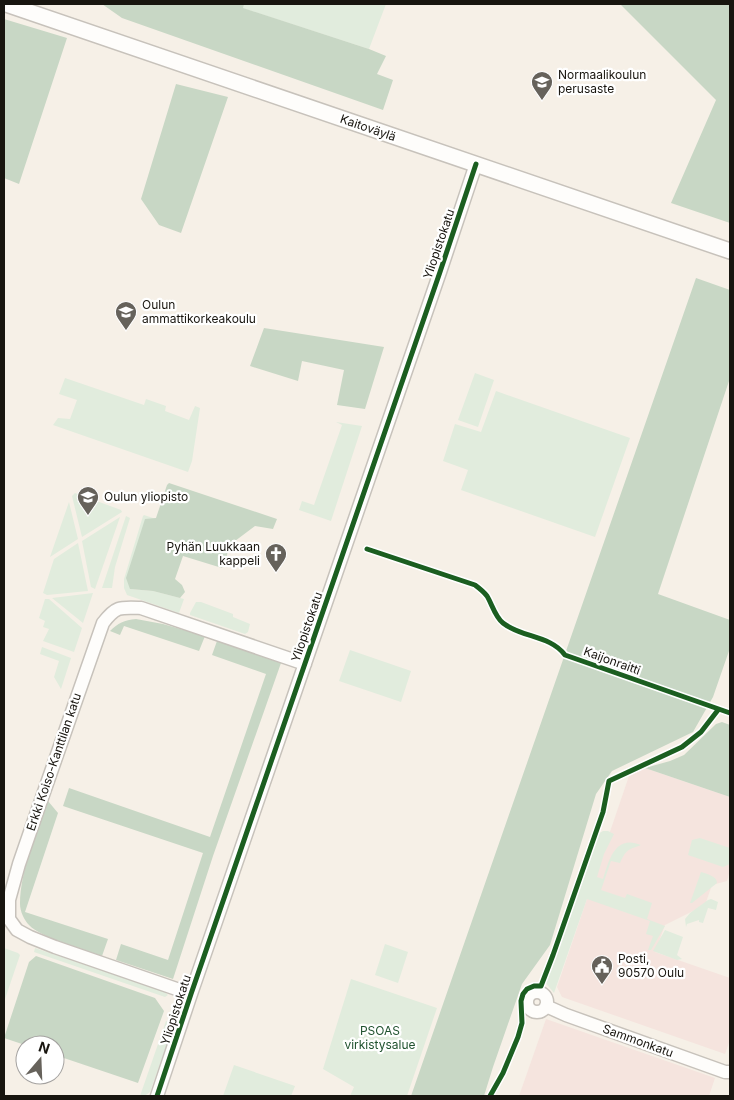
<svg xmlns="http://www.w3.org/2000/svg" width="734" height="1100" viewBox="0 0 734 1100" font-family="Inter,sans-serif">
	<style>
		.commercial { fill: #f5e4de }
		.green { fill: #e1ecdd }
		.forest { fill: #c8d7c5 }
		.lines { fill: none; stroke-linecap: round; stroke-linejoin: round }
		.minor-casing { stroke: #c7c2bb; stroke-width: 15 }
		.tertiary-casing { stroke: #c7c2bb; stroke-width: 18 }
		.minor { stroke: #fefdfb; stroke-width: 12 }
		.tertiary { stroke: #fefdfb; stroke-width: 15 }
		.cycleway-casing { stroke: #fff; stroke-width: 8 }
		.cycleway { stroke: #1b5e20; stroke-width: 5 }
		.labels { text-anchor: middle; stroke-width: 4.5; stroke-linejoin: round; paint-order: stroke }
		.poi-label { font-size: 12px; fill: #18150f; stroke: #fff; text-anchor: start }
		.street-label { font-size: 12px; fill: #18150f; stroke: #fff }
		.park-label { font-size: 12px; fill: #20522f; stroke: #fff }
	</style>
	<rect width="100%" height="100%" fill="#f6f0e7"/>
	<path class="commercial" d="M645 768 730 797V870L727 881 712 885 705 905 665 925 655 952 730 978V1040L725 1054 562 997 557 987 629 776Z
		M546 1019 715 1078 709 1096H519Z"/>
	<path class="green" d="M244 4H386L369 49 242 8Z
		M475 373 494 380 478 427 458 420Z
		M65 378 144 405 146 399 166 406 165 411 189 420 195 406 200 408 192 461 188 472 53 425 58 418 70 419 77 400 59 394Z
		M496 391 630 438 595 537 461 490 468 470 443 461 455 424 481 432Z
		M336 422 362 426 331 521 299 510 302 501 314 505 342 425Z
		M75 493 121 510 122 512 82 537 72 496Z
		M69 502 78 539 50 557Z
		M144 515 156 519 130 589 153 591 184 599 179 613 127 595 124 588V579L143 516Z
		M126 516 130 518 115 567 112 588H102Z
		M120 517 95 589 91 587 82 541Z
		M78 543 88 591 47 595 43 593 54 559Z
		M93 593 83 623 52 598Z
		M45 599H49L82 628 74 652 43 641 49 629 43 627 45 621 39 618Z
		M196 602H201L233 614V617L250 624 248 632 245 634 190 615V613Z
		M42 647 71 658 61 689 54 677 59 661 40 654Z
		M350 650 411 671 401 702 339 681Z
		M603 831H608L614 834 604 854 597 877 603 879C609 860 615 834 641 845 627 850 626 850 620 863L611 861 601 890 625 898 627 894 652 903 647 919 665 926 651 950H648L653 936 646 934 650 921 587 899 554 993 545 982 544 979 556 957 598 834Z
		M700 838 730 848V864L723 867 688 855 692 840Z
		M701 872C707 874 717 876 717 883L692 903H690Z
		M711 899 718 902 716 910 708 908 703 923 699 922V920L687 924 686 927 685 919 690 913 708 900Z
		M665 930 683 937 677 955 682 959 677 960 653 951Z
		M385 944 408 952 398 983 375 975Z
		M4 948 18 953 20 955 4 1002Z
		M35 948 165 992 168 995 165 997 34 952Z
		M351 979 437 1008 407 1096H350L354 1087 323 1069Z
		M166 1021 174 1024 150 1092C146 1095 144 1097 140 1096Z
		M234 1065 295 1086 291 1096H223Z"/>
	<path class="forest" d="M102 4H244L243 8 369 49 386 56 377 74 393 80 383 110 122 18Z
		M620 4H730V223L671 203 716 100Z
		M4 19 67 38 19 184 4 178Z
		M176 84 228 97 181 233 159 225 141 199Z
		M696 278 730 290V378L658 594 730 620V648L713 697 693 732 612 771 596 794 550 945 522 984 493 1067 484 1096H411Z
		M264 328 384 347 365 409 337 405 344 370 302 361 298 381 250 366Z
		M169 483 277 519 273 529 255 526 231 544 222 568 183 556 175 579 182 585 185 592 180 598 153 591 130 589 126 578 145 519 156 518 167 485Z
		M136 619 163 624 205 636 199 651 124 626 120 635 110 631C118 623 124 620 136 619Z
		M217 641 281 663 213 856 173 979 116 960 121 944 168 960 203 853 63 806 69 788 210 837 266 674 212 655Z
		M722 722 730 725V797L645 768 670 761 684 755 716 724Z
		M48 801 58 813 25 912 108 939 102 956C84 949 41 938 29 925 24 920 20 911 20 904 20 871 37 832 48 801Z
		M36 956 155 998 164 1011 138 1083 55 1055V1045H25L4 1038 29 962Z"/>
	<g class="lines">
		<g class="minor-casing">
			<path id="minor" d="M527 1002a10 10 0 1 1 20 0a10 10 0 1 1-20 0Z
				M191 994 55 947 30 937 17 930 9 919V900L19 864 29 835 103 623C116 606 120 607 141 608L305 664
				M546 1006 566 1015 725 1072H730
				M157 1096 191 994 440 272 476 164"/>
		</g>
		<g class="tertiary-casing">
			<path id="tertiary" d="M6 4 730 251"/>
		</g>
		<use href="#minor" class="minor"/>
		<use href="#tertiary" class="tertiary"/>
		<g class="cycleway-casing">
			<path id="cycleway" d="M367 549 475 585C479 588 484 592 487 596 492 604 495 617 503 623 522 638 550 635 565 655L730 713
				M157 1096 191 994 440 272 476 164
				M490 1096 503 1073 518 1037 522 1023 521 1001 523 994 527 989 534 986H541L553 955 603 812 609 781 682 747 701 732 718 710"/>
		</g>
		<use href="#cycleway" class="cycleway"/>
	</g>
	<defs>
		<g id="school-pin" transform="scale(1.125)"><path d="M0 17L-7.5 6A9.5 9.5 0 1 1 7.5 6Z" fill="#66625b" stroke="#fff"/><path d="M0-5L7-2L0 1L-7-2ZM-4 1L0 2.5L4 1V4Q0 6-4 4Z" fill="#fff"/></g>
		<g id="university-pin" transform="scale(1.125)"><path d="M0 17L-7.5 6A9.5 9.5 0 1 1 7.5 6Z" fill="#66625b" stroke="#fff"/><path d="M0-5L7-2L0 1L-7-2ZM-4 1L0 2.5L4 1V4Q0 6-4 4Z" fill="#fff"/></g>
		<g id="church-pin" transform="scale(1.125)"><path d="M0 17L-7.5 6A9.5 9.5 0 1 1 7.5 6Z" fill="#66625b" stroke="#fff"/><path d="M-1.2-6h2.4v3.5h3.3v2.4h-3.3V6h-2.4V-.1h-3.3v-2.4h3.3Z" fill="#fff"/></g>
		<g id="civic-pin" transform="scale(1.125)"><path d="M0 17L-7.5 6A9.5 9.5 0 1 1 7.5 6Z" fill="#66625b" stroke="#fff"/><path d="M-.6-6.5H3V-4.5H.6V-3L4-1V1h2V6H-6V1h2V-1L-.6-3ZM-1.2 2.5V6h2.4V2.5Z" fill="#fff"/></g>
	</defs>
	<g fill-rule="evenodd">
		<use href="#school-pin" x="542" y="82"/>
		<use href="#university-pin" x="126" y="312"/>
		<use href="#university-pin" x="88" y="497"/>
		<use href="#church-pin" x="276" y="554"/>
		<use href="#civic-pin" x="602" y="966"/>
	</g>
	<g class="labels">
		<g class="poi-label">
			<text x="558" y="79">Normaalikoulun<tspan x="558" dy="14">perusaste</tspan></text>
			<text x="142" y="309">Oulun<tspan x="142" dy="14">ammattikorkeakoulu</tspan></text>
			<text x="104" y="501">Oulun yliopisto</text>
			<text x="260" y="551" text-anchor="end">Pyhän Luukkaan<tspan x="260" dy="14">kappeli</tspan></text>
			<text x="618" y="963">Posti,<tspan x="618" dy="14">90570 Oulu</tspan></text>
		</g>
		<g class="street-label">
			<text transform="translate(368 128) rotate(19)" y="4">Kaitoväylä</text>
			<text transform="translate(439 244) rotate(-71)" y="4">Yliopistokatu</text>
			<text transform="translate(307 627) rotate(-71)" y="4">Yliopistokatu</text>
			<text transform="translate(612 661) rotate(20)" y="4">Kaijonraitti</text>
			<text transform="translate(54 762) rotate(-71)" y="4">Erkki Koiso-Kanttilan katu</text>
			<text transform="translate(176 1010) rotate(-72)" y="4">Yliopistokatu</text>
			<text transform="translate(638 1041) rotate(20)" y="4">Sammonkatu</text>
		</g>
		<g class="park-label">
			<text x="380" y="1035">PSOAS<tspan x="380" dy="14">virkistysalue</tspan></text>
		</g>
	</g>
	<rect width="734" height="1100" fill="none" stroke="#18150f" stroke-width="10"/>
	<g transform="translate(40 1060) rotate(19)"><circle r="24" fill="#ffffff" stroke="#a3a19f"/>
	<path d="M0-4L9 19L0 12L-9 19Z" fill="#66625b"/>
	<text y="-8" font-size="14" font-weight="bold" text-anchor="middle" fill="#18150f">N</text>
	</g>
</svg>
